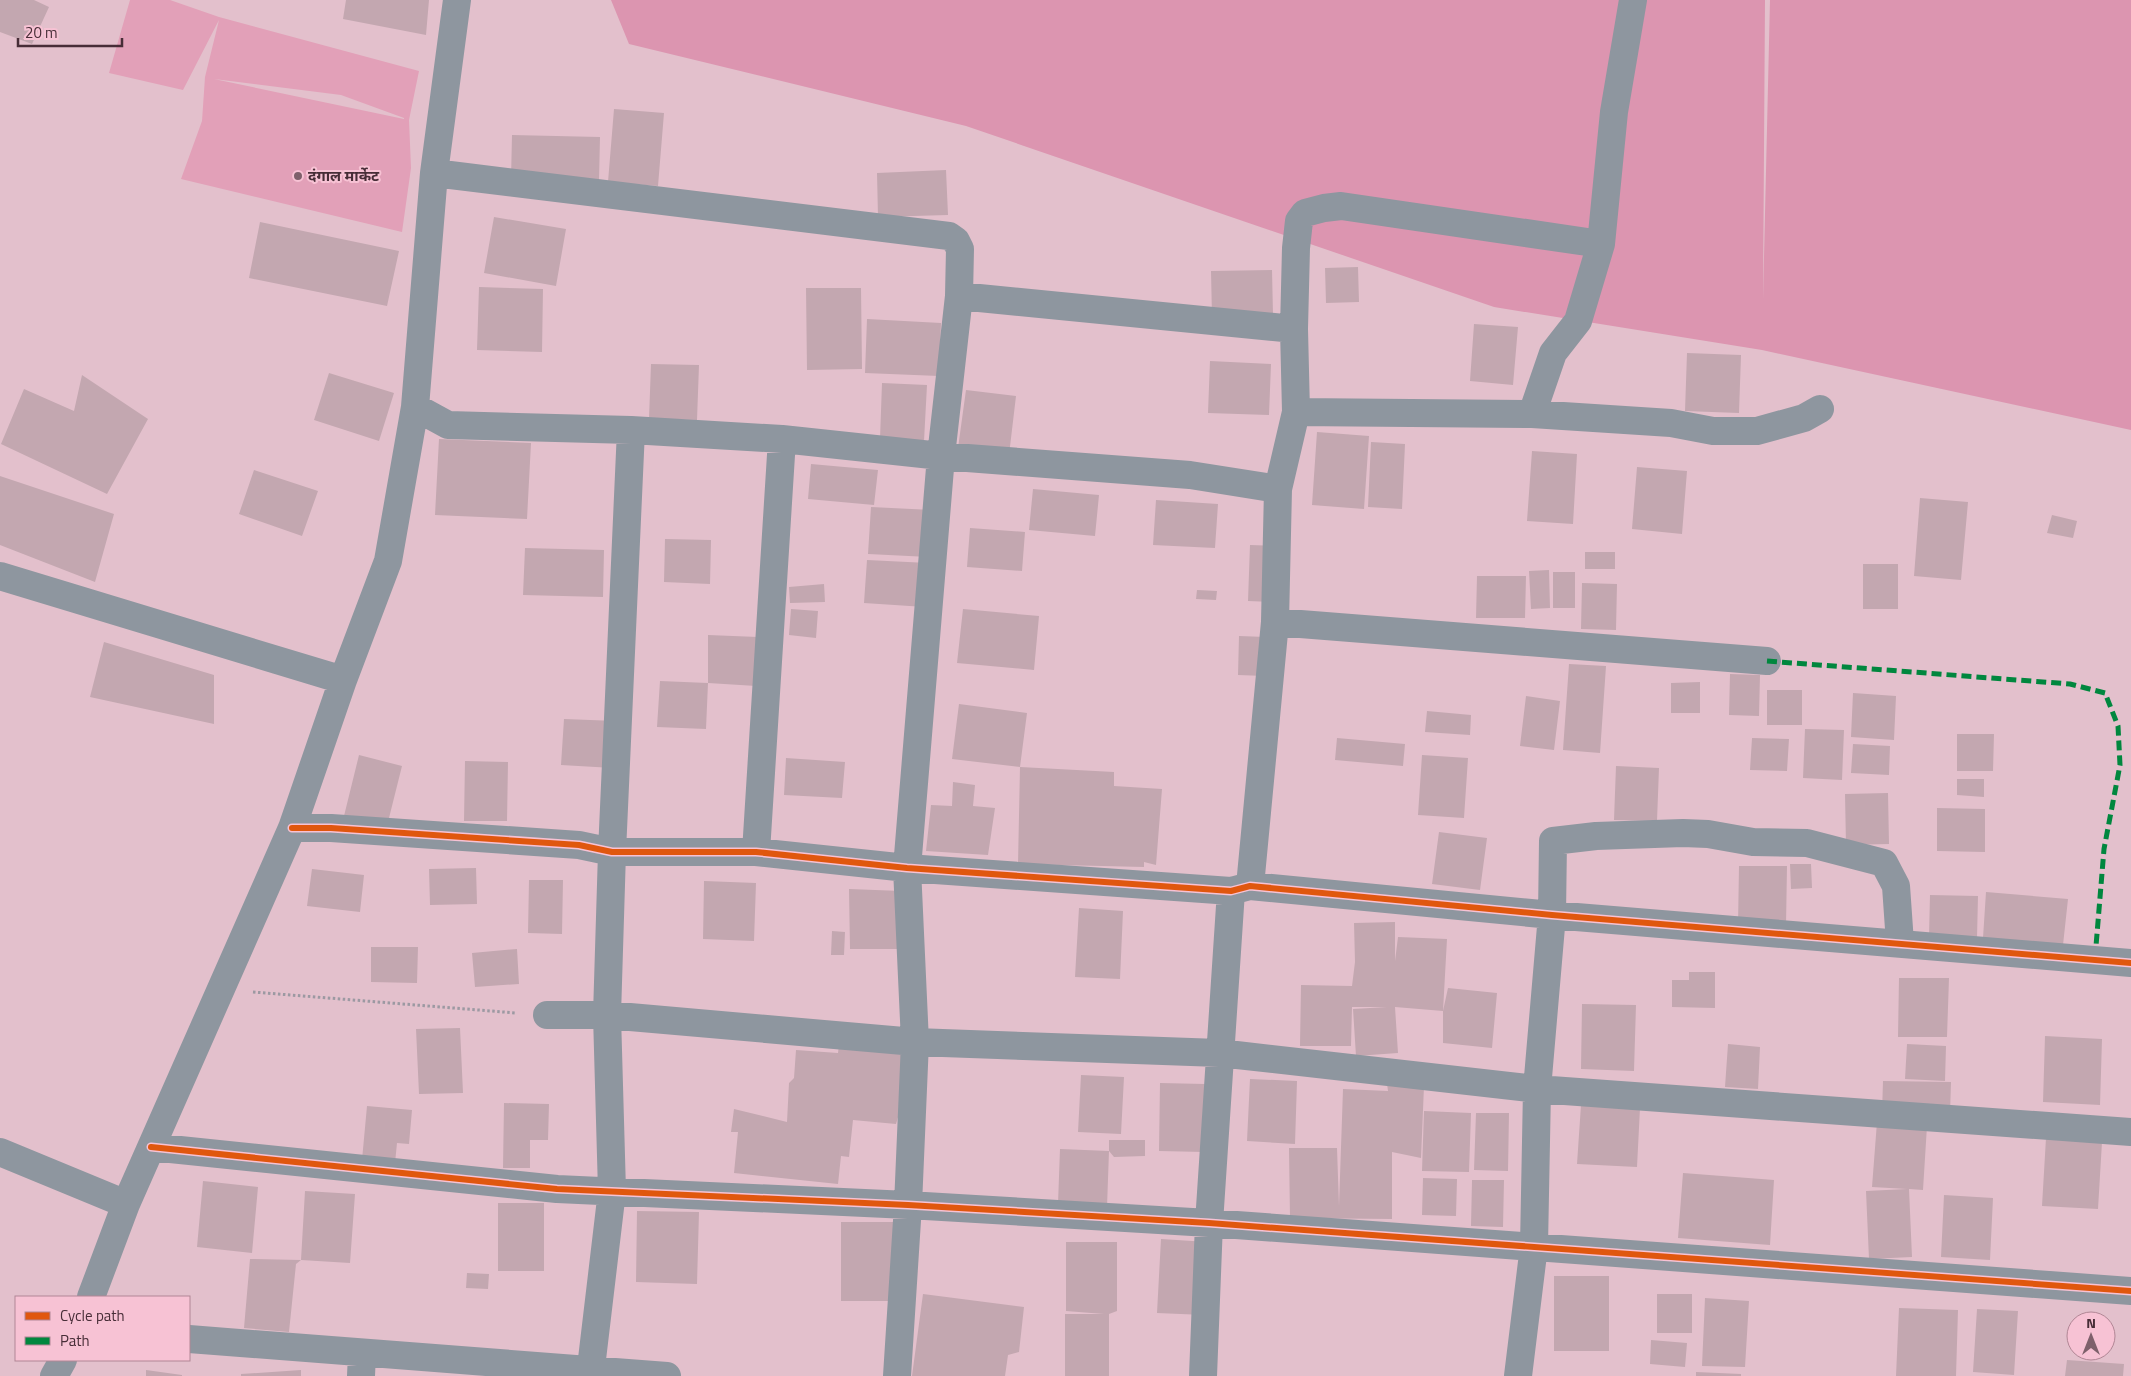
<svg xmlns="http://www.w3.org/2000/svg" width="2131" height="1376" viewBox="0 0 2131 1376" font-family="'Titillium Web','Noto Sans Devanagari',sans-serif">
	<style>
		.green { fill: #e2a0b8; fill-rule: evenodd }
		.forest { fill: #dc95b0 }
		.building { fill: #c3a7b0 }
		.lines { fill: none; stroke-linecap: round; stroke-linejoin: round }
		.path { stroke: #9c99a2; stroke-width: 3; stroke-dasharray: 2.5 2.5; stroke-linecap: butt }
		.minor { stroke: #8e969f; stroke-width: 28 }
		.quiet { stroke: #00873e; stroke-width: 5; stroke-dasharray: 10 5; stroke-linecap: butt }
		.cycleway-casing { stroke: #f7c2d4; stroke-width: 9 }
		.cycleway { stroke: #e0570e; stroke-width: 6 }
		.poi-dot { fill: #7e606b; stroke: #f7c2d4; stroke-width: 2 }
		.labels { text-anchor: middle; stroke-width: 4; stroke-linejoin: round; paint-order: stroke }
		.poi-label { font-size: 15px; font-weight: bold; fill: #472d37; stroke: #f7c2d4; text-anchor: start }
	</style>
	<rect width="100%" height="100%" fill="#e3c0cc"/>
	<path class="green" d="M130 0H170L219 17 419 71 409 120 411 168 402 232 181 179 202 121 205 77 219 20 183 90 109 73ZM214 79 341 95 404 118V119Z"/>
	<path class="forest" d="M611 0H1765L1763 300 1770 0H2131V430L1762 350 1494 307 966 126 629 44Z"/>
	<path class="building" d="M0 0H34L49 7 32 44 0 32Z
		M346 0H429L426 35 343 19Z
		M614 109 664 113 658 186 608 182Z
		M512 135 600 137 599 181 511 179Z
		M946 170 948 215 878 217 877 173Z
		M494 217 566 229 556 286 484 273Z
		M260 222 399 251 387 306 249 278Z
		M1358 267 1359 302 1326 303 1325 268Z
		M1272 270 1273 315 1212 317 1211 271Z
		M479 287 543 289 542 352 477 350Z
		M806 288H861L862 369 807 370Z
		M867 319 941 323 939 376 865 373Z
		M1474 324 1518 327 1513 385 1470 381Z
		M1687 353 1741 355 1739 413 1685 411Z
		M1210 361 1271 364 1269 415 1208 413Z
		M651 364 699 365 697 420 649 419Z
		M329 373 394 393 379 441 314 420Z
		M82 375 148 419 107 494 1 444 24 389 74 411Z
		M882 383 927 385 924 441 880 439Z
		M966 390 1016 396 1009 455 958 448Z
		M1317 432 1369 436 1364 509 1312 505Z
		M439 439 531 443 527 519 435 515Z
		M1371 442 1405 444 1402 509 1368 507Z
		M1532 451 1577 454 1573 524 1527 521Z
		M811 464 878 470 874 505 808 499Z
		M1637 467 1687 471 1682 534 1632 529Z
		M254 470 318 491 302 536 239 514Z
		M0 476 114 514 95 582 0 545Z
		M1033 489 1099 495 1095 536 1029 530Z
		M1920 498 1968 502 1961 580 1914 576Z
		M1156 500 1218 504 1215 548 1153 545Z
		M871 507 932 510 929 557 868 554Z
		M2052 515 2077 521 2073 538 2047 533Z
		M970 528 1025 532 1022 571 967 567Z
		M665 539 711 540 710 584 664 582Z
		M1250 545 1278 546 1275 602 1248 601Z
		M525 548 604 550 603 597 523 595Z
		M1585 552H1615V569H1585Z
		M867 560 928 563 925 607 864 603Z
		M1863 564H1898V609H1863Z
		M1549 570 1550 608 1531 609 1529 571Z
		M1553 572H1575V608H1553Z
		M1477 576H1526L1525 618H1476Z
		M1582 583 1617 584 1616 630 1581 629Z
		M824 584 825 602 790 603 789 587Z
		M1197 590 1217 591 1216 600 1196 599Z
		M791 609 818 611 816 638 789 635Z
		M963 609 1039 616 1034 670 957 663Z
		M708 635 758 637 756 686 708 683 706 729 657 727 660 681 708 683Z
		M1239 636 1266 637 1265 676 1238 675Z
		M104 642 214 675V724L90 697Z
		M1569 664 1606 666 1600 753 1563 750Z
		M1730 674 1760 675 1759 716 1729 715Z
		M1700 682V713H1671V683Z
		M1767 690H1802V725H1767Z
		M1853 693 1896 696 1894 740 1851 737Z
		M1526 696 1560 701 1554 750 1520 746Z
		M959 704 1027 713 1020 767 952 759Z
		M1427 711 1471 715 1470 735 1425 732Z
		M564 719 616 721 613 768 561 765Z
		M1805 729 1844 730 1842 780 1803 778Z
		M1957 734H1994L1993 771H1957Z
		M1337 738 1405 744 1403 766 1335 760Z
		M1752 738 1789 739 1787 771 1750 770Z
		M1853 744 1890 746 1889 775 1851 773Z
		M359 755 402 766 387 826 344 816Z
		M1422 755 1468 758 1464 818 1418 815Z
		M786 758 845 762 842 798 784 795Z
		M465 761 508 762 507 821H464Z
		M1616 766 1659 768 1657 821 1614 820Z
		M1020 767 1114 772V786L1162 789 1156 865 1144 862V867L1018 864Z
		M1957 779H1984V797L1957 795Z
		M953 782 975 785 973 806 995 808 988 855 926 851 931 805 952 806Z
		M1888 793 1889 844 1846 845 1845 794Z
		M1937 808 1985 809V852L1937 851Z
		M1439 832 1487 838 1480 890 1432 884Z
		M1790 864H1811L1812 888 1791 889Z
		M1739 866H1787L1786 926H1738Z
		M476 868 477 904 430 905 429 869Z
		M312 869 364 875 360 912 307 906Z
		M529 880H563L562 934 528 933Z
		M704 881 756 883 754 941 703 939Z
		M849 889 901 891V949H850Z
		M1986 892 2068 899 2063 945 1983 938Z
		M1930 895 1978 896 1977 938 1929 937Z
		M1079 908 1123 911 1120 979 1075 977Z
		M1395 922V961L1398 937 1447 939 1443 1011 1395 1007 1398 1053 1356 1056 1353 1009 1387 1007H1352L1351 1046H1300L1301 985 1352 986 1355 962 1354 923Z
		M832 931 845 932 844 955H831Z
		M371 947H418L417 983 371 982Z
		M517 949 519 984 475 987 472 953Z
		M1689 972H1715V1008L1672 1007V980H1689Z
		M1899 978H1949L1947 1037H1898Z
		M1448 988 1497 993 1492 1048 1443 1043V1011Z
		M1582 1004 1636 1005 1634 1071 1581 1069Z
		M460 1028 463 1093 419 1094 416 1029Z
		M2045 1036 2102 1039 2100 1105 2043 1102Z
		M839 1044 906 1049 903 1100 896 1124 853 1120 849 1157 841 1156 838 1184 734 1173 738 1132H731L734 1109 787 1122 789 1083 794 1078 796 1050 838 1053Z
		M1728 1044 1760 1047 1758 1089 1725 1087Z
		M1907 1044 1946 1046 1945 1081 1905 1079Z
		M1081 1075 1124 1077 1121 1134 1078 1132Z
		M1250 1079 1297 1081 1295 1144 1247 1141Z
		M1883 1081 1951 1082 1950 1114 1882 1113Z
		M1160 1083 1205 1084 1204 1152 1159 1151Z
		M1387 1084 1424 1086 1421 1158 1392 1152V1219L1290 1218 1289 1148H1337L1339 1206 1343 1089 1388 1091Z
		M504 1103 549 1104 548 1140H530V1168H503Z
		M1581 1105 1640 1108 1637 1167 1577 1164Z
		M367 1106 412 1110 409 1144 397 1143 395 1163 362 1160Z
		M1424 1111 1471 1113 1469 1172 1422 1171Z
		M1476 1113H1509L1508 1171 1474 1170Z
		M1877 1122 1927 1126 1923 1190 1909 1189 1912 1257 1869 1259 1866 1191 1907 1189 1872 1187Z
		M2046 1138 2102 1142 2098 1209 2042 1206Z
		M1109 1140H1145V1156L1114 1157 1109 1151Z
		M1060 1149 1109 1151 1107 1207 1058 1204Z
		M1683 1173 1774 1180 1770 1245 1678 1238Z
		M1423 1178 1457 1179 1456 1216 1422 1215Z
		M1472 1180H1504L1503 1227 1471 1226Z
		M203 1181 258 1187 252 1253 197 1247Z
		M305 1191 355 1194 350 1263 301 1260Z
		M1944 1195 1993 1198 1990 1260 1941 1257Z
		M498 1203H544V1271H498Z
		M637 1211 699 1212 697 1284 636 1282Z
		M841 1222H902V1301H841Z
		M1161 1239 1208 1242 1204 1315 1157 1313Z
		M1066 1242H1117V1311L1109 1314V1376H1065V1314H1104L1066 1311Z
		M250 1259 301 1260 296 1264 289 1332 244 1328Z
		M467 1273 489 1274 488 1289 466 1288Z
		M1554 1276H1609V1351H1554Z
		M923 1294 1024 1307 1019 1352 1008 1355 1005 1376H912Z
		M1657 1294H1692V1333H1657Z
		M1705 1298 1749 1301 1745 1367 1702 1366Z
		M1899 1308 1958 1310 1956 1376H1896Z
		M1977 1309 2018 1311 2014 1375 1973 1372Z
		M1651 1340 1687 1343 1685 1367 1650 1364Z
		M2067 1360 2124 1364 2123 1376H2065Z
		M146 1370 182 1375V1376H146Z
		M301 1370V1376H241V1374Z
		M1696 1372 1741 1374V1376H1696Z"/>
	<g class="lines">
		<path class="path" d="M253 992 516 1013"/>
		<path class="minor" d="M434 173 949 236 956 241 960 249 959 296 941 456 907 868 915 1042 908 1205 897 1376
			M959 296 1294 329
			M415 407 448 425 631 430 782 439 941 456 1190 475 1278 489
			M1296 412 1532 414 1671 423 1713 431H1757L1804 418 1820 409
			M1532 414 1553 353 1578 321 1601 244 1614 112 1633 0
			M0 576 343 680
			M1275 622 1767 661
			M292 828H331L579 845 612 852H756L907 868 1231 891 1250 886 1552 915 2131 963
			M756 852 782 439
			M1250 886 1275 622 1278 489 1296 412 1294 329 1296 248 1299 221 1305 213 1324 208 1341 206 1601 244
			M547 1015H607L915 1042 1219 1053 1537 1089 2131 1132
			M151 1147 557 1189 908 1205 1209 1223 2131 1291
			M0 1152 126 1204
			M91 1297 126 1204 292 828 343 680 388 561 415 407 434 173 457 0
			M189 1339 667 1376
			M54 1376 63 1360
			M361 1376 362 1353
			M590 1376 612 1191 607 1015 612 852 631 430
			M1203 1376 1209 1223 1231 891
			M1518 1376 1534 1246 1537 1089 1552 915 1553 841 1596 836 1683 833 1708 834 1753 842 1807 843 1884 863 1896 886 1900 943"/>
		<path class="quiet" d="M1767 661 2070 684 2105 693 2118 726 2120 765 2104 849 2096 946"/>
		<g class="cycleway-casing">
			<path id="cycleway" d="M292 828H331L579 845 612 852H756L907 868 1231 891 1250 886 1552 915 2131 963
				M151 1147 557 1189 908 1205 1209 1223 2131 1291"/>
		</g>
		<use href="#cycleway" class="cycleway"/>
	</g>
	<circle class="poi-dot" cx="298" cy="176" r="5"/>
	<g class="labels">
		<g class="poi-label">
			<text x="308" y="181">दंगाल मार्केट</text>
		</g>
	</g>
	<rect x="15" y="1296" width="175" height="65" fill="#f7c2d4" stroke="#b18695"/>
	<rect x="25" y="1312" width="25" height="8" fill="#e0570e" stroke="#b18695"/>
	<text x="60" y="1321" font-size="15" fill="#472d37">Cycle path</text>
	<rect x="25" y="1337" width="25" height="8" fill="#00873e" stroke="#b18695"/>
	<text x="60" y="1346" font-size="15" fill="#472d37">Path</text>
	<g transform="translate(2091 1336)"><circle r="24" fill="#f7c2d4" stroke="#b18695"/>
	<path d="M0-4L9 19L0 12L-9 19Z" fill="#7e606b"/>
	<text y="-8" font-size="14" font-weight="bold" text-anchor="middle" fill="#472d37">N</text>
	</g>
	<path d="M18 38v8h104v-8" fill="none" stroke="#472d37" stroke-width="2.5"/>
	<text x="25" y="38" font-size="15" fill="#472d37" stroke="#f7c2d4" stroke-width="4" paint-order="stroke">20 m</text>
</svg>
